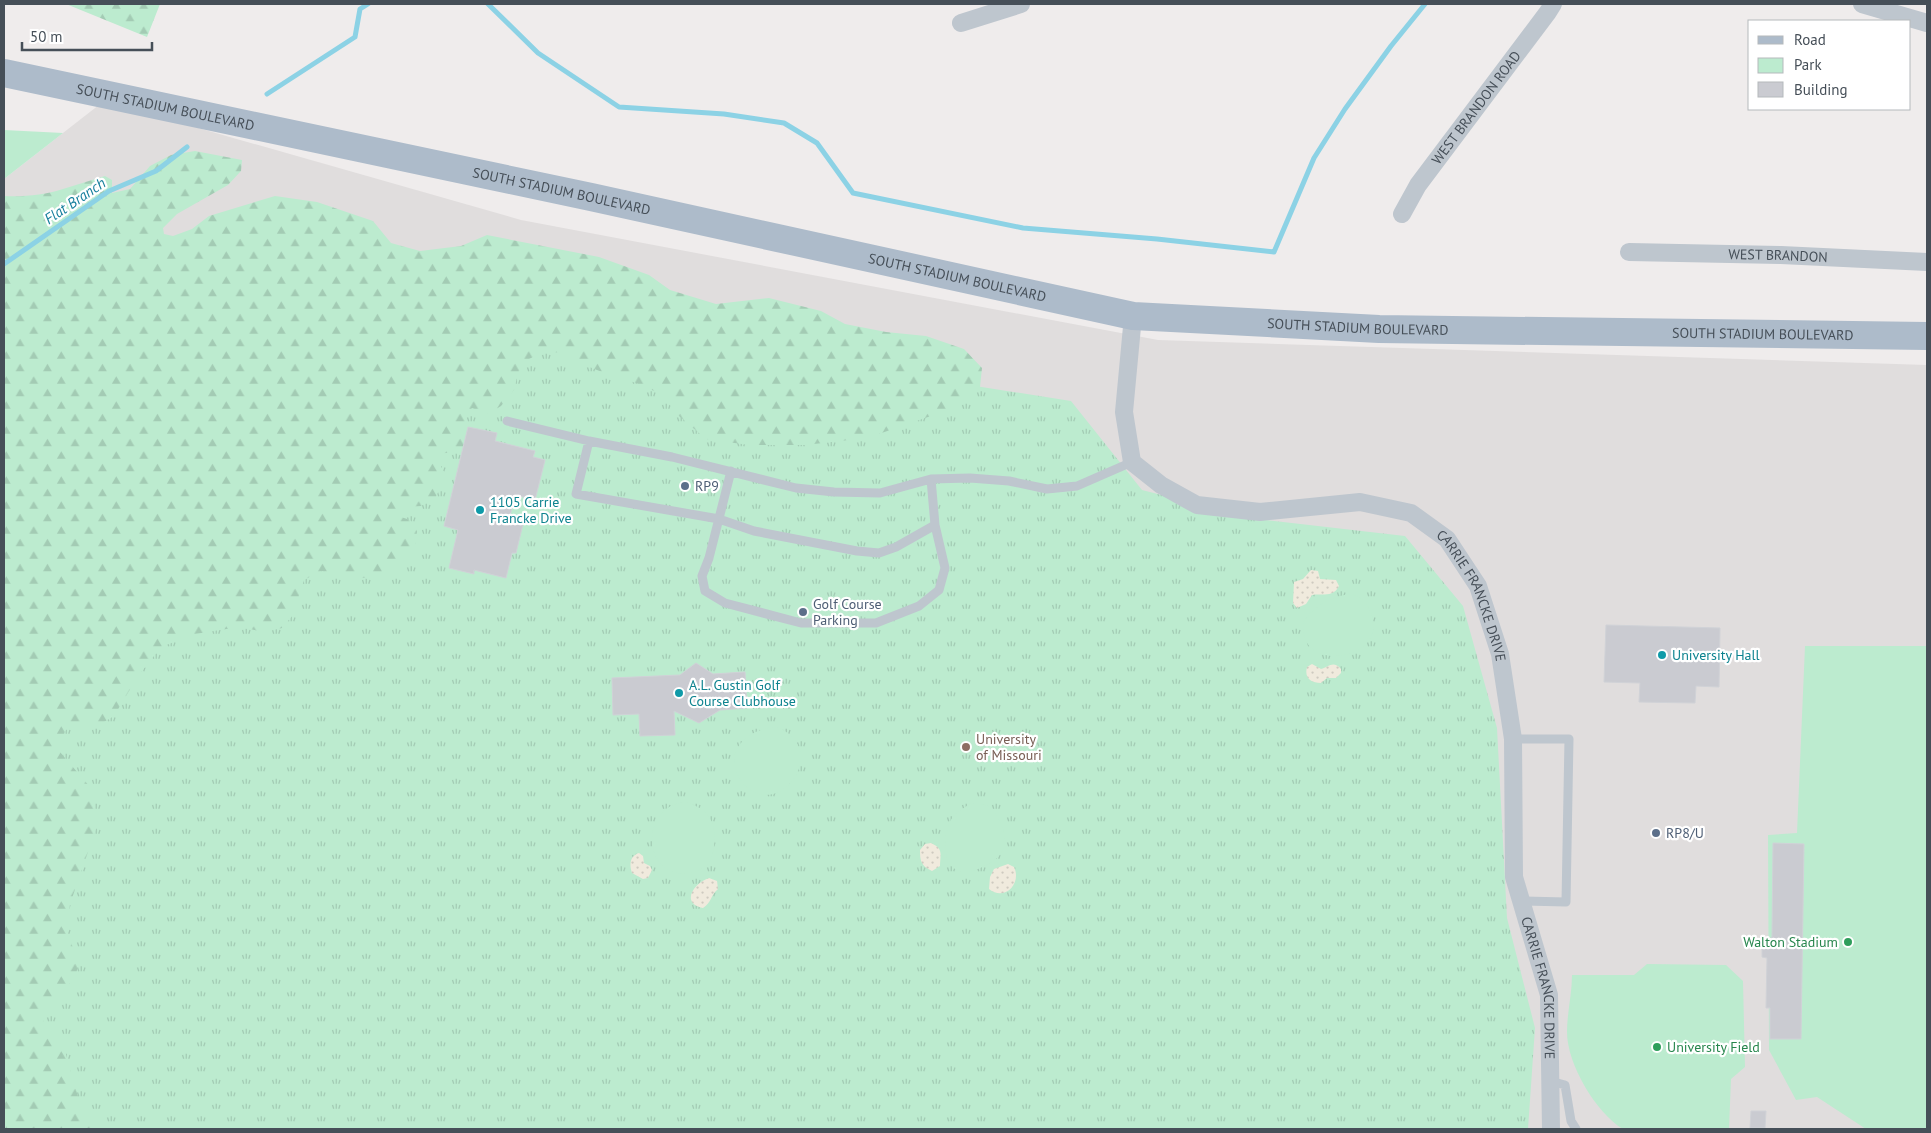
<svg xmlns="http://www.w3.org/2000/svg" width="1931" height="1133" viewBox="0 0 1931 1133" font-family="'PT Sans',sans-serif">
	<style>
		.education { fill: #e0dddd }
		.grass { fill: url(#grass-tufts) }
		.forest { fill: url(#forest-firs) }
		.sand { fill: url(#sand-dots) }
		.park { fill: #bcebcf }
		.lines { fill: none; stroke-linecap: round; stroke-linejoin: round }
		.stream { stroke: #8cd2e5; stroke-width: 5 }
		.building { fill: #cacbd1; stroke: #d0d2d7 }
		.service { stroke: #bec6ce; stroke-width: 9 }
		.minor { stroke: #bec6ce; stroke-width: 18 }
		.primary { stroke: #adbbca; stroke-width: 28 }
		.service-dot { fill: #5c6f8a; stroke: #fff; stroke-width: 2 }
		.culture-dot { fill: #0f9aa8; stroke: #fff; stroke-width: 2 }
		.education-dot { fill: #8d6e63; stroke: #fff; stroke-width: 2 }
		.leisure-dot { fill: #2e9e5b; stroke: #fff; stroke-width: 2 }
		.labels { text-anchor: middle; stroke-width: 4.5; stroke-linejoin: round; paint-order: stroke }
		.street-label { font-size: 14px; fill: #464f58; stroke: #fff }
		.service-label { font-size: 14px; fill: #4e5e75; stroke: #fff; text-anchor: start }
		.culture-label { font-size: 14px; fill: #0d838f; stroke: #fff; text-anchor: start }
		.education-label { font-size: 14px; fill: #785e54; stroke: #fff; text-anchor: start }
		.leisure-label { font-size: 14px; fill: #27864d; stroke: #fff; text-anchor: end }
		.water-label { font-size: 15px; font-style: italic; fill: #157e9c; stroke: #fff }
	</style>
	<defs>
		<pattern id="grass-tufts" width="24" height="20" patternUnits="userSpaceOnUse" patternTransform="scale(1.25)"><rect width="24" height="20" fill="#bcebcf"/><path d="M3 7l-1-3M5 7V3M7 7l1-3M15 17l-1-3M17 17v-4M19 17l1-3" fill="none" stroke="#a3cbb4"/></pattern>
		<pattern id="forest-firs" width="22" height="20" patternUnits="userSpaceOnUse" patternTransform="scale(1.25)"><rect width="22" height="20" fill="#bcebcf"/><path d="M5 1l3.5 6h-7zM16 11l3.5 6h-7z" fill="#a3cbb4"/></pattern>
		<pattern id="sand-dots" width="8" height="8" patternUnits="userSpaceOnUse" patternTransform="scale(1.25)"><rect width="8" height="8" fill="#f0eadd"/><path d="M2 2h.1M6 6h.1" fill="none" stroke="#cfcac0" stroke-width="1.8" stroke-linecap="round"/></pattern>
	</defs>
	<rect width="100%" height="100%" fill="#efecec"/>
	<path class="education" d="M104 101 521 220 1158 340 1927 365V1129H4V179Z"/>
	<path class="grass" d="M579 329 722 346 1071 401 1142 490 1256 519 1405 536 1463 606 1497 728 1507 918 1535 1028 1528 1129H4V909L76 686 486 361Z"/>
	<path class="forest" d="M66 4H160L147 37Z
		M195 151 242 160 241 171 228 185 177 214 163 228 164 234 173 236 192 229 209 216 275 196 317 202 373 221 391 243 420 251 461 246 487 235 599 257 649 275 670 290 716 304 769 298 821 311 845 324 886 332 926 336 964 349 982 368 980 387 957 407 867 438 805 445H749L706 439 679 416 661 394 636 383 607 374 582 364 562 353 545 351 525 361 518 373 514 390 501 406 488 414 472 408 466 415 469 435 461 451 438 454 437 459 444 472 443 480 436 497 421 506 404 507 399 511 401 517 410 520 417 531 415 551 397 566 371 579 321 571 304 580 293 615 282 628 265 632 239 627 195 634 161 647 138 676 114 716 104 722 83 723 66 730 59 742 60 752 90 787 98 823 70 904 67 932 78 961 76 978 58 994 41 1014 47 1032 63 1044 81 1107 93 1129H4V196C23 197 45 195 63 189 77 185 91 180 105 176L112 180V193L130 189 150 166 171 155Z"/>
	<path class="sand" d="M1311 570 1318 571 1320 579 1336 580 1339 586C1333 598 1322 593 1312 595L1306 604 1297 608 1293 603 1294 582 1303 579Z
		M1312 664 1321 669C1329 667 1333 660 1341 669V673L1336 678H1327L1321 683C1311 683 1304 678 1307 667Z
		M931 843C944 849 940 854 940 866L932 871C921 866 920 861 920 850L925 844Z
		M639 853 643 856 644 863 650 866 652 870 648 878 643 879 632 873C629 864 630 856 639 853Z
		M1008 864 1014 867C1022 883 1005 902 989 889L990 877 994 869Z
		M709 878 717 881 718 889C710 896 712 902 703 908 680 903 694 883 709 878Z"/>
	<path class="park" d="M4 130 63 133 4 179Z
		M1350 594C1362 597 1367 602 1371 613 1391 661 1294 676 1304 621 1316 605 1330 597 1350 594Z
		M1805 646H1927V1129H1866L1817 1097 1796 1100 1769 1050 1768 835 1797 833Z
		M777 727C835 751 773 828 740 779 722 751 749 728 777 727Z
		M685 802C692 804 700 807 705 812 717 823 716 846 711 859 707 867 701 870 693 872 643 885 637 806 685 802Z
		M971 803C989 804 993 806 1000 822 1012 846 1002 860 978 869 972 871 966 873 960 871 939 866 943 827 955 814 960 810 966 807 971 803Z
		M1647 964 1726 965 1743 981 1745 1067 1731 1079 1729 1129H1623C1596 1113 1567 1064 1567 1032 1567 1013 1572 994 1572 975H1634Z"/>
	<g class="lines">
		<path class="stream" d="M488 4 538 53 619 107 724 114 784 123 817 143 853 193 1023 228 1157 239 1274 252 1314 158 1345 109 1391 46 1425 4
			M267 94 355 37 360 9 368 4
			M4 264 109 191 156 171 187 147"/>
	</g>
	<path class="building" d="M468 427 497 433 495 441 535 451 533 457 545 460 535 500 515 495 509 520 523 524 516 553H512L506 578 474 570V574L449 568 458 530 444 526Z
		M1606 625 1720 628 1719 687 1696 686 1695 703 1639 702 1640 683 1604 682Z
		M696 663 713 674 745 672 747 708 720 710 699 723 674 711 675 735 640 736 639 714 613 715 612 678 680 675Z
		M1773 843 1804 844 1801 1039H1770V1008H1766L1767 958 1762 957V938H1772Z
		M1751 1111H1766L1765 1128H1750Z"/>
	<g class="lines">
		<path class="service" d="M507 421 589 441 672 457 796 488 834 492 880 493 931 479 970 478 1009 481 1047 489 1077 486 1132 462
			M589 441 576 494 719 519 754 531 857 551 879 553 896 547 935 525
			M731 471 709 558 702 576 705 591 725 603 801 623H876L919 606 939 590 945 568 935 525 931 479
			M1513 739H1569L1566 902 1520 901
			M1550 1081 1565 1085 1571 1121 1576 1129"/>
		<g class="minor">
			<path d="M1862 4 1927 23"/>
			<path d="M961 23 1021 4"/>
			<path id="s1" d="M1402 214 1418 185 1548 12 1553 4"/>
			<path id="s2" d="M1629 252 1781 255 1927 262"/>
			<path id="s3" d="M1133 316 1124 412 1132 462 1161 485 1197 505 1260 512 1360 502 1411 513 1447 539 1478 586 1500 654 1513 739 1514 877 1549 995 1551 1129"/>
		</g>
		<path class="primary" id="s4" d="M4 73 591 197 1133 316 1379 329 1927 336"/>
	</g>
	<g class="service-dot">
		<circle cx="685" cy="486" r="5"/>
		<circle cx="803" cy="612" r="5"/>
		<circle cx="1656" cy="833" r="5"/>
	</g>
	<g class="culture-dot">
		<circle cx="480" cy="510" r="5"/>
		<circle cx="1662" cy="655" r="5"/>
		<circle cx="679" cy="693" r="5"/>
	</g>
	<circle class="education-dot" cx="966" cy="747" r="5"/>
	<g class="leisure-dot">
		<circle cx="1848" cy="942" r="5"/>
		<circle cx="1657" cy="1047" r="5"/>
	</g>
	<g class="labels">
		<g class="street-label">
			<text dy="5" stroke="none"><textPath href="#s4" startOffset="165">SOUTH STADIUM BOULEVARD</textPath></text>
			<text dy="5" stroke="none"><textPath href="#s1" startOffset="130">WEST BRANDON ROAD</textPath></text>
			<text dy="5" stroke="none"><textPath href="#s4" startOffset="570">SOUTH STADIUM BOULEVARD</textPath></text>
			<text dy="5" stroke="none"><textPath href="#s2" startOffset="149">WEST BRANDON</textPath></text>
			<text dy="5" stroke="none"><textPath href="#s4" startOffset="975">SOUTH STADIUM BOULEVARD</textPath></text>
			<text dy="5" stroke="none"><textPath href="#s4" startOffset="1380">SOUTH STADIUM BOULEVARD</textPath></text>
			<text dy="5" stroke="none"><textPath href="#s4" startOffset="1785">SOUTH STADIUM BOULEVARD</textPath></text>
			<text dy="5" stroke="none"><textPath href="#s3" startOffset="548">CARRIE FRANCKE DRIVE</textPath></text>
			<text dy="5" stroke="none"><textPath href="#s3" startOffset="952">CARRIE FRANCKE DRIVE</textPath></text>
		</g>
		<g class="service-label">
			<text x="695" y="491">RP9</text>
			<text x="813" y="609">Golf Course<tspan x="813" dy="16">Parking</tspan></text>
			<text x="1666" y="838">RP8/U</text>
		</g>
		<g class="culture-label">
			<text x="490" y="507">1105 Carrie<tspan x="490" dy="16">Francke Drive</tspan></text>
			<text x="1672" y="660">University Hall</text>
			<text x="689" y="690">A.L. Gustin Golf<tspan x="689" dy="16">Course Clubhouse</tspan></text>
		</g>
		<g class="education-label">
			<text x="976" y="744">University<tspan x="976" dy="16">of Missouri</tspan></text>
		</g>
		<g class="leisure-label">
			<text x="1838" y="947">Walton Stadium</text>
			<text x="1667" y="1052" text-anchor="start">University Field</text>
		</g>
		<g class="water-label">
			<text transform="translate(75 201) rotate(-34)" y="5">Flat Branch</text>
		</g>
	</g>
	<rect width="1931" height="1133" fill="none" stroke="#464f58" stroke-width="10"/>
	<rect x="1748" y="20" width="162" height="90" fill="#ffffff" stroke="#b5b9bc"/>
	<rect x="1758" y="36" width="25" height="8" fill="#adbbca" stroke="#b5b9bc"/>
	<text x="1794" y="45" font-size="15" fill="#464f58">Road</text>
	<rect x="1758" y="58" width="25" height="15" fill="#bcebcf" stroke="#b5b9bc"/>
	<text x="1794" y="70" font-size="15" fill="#464f58">Park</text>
	<rect x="1758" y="82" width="25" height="15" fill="#cacbd1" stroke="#b5b9bc"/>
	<text x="1794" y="95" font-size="15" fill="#464f58">Building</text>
	<path d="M22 42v8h130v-8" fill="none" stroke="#464f58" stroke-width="2.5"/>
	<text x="30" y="42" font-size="15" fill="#464f58" stroke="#ffffff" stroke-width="4" paint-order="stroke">50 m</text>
</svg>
